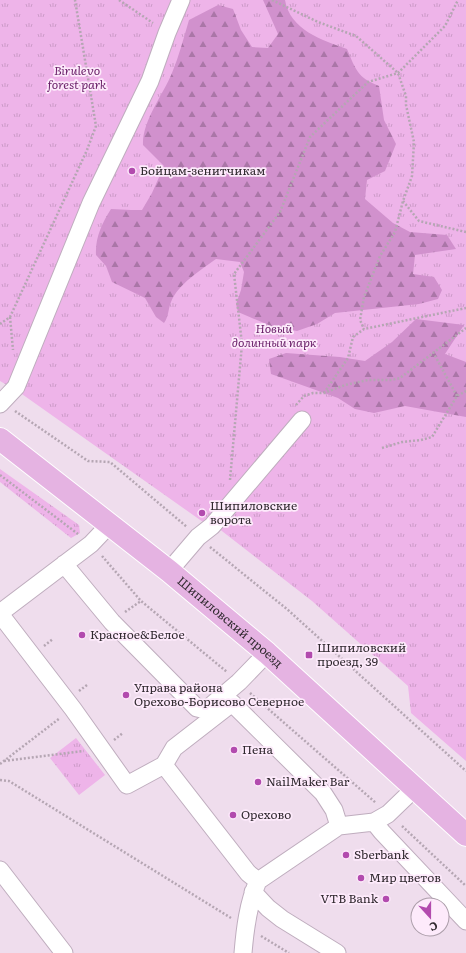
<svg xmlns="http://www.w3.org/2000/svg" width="466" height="953" viewBox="0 0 466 953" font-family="Literata,serif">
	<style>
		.grass { fill: url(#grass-tufts) }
		.forest { fill: url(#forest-firs) }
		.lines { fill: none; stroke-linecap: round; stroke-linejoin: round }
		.minor-casing { stroke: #bfadbe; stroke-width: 19 }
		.major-casing { stroke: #fff; stroke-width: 24 }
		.path { stroke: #b5a6b3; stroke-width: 2.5; stroke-dasharray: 2 2; stroke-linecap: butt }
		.minor { stroke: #fff; stroke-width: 17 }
		.major { stroke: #e5b3e2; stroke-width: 22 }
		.poi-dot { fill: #b24bae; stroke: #fdeafb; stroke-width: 1.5 }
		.labels { text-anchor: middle; stroke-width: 3.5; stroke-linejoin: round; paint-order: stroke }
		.park-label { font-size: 12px; font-style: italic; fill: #691e68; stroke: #fdeafb }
		.poi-label { font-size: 12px; fill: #30292f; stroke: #fdeafb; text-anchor: start }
		.street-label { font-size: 12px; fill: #30292f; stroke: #fdeafb }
	</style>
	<defs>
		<pattern id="grass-tufts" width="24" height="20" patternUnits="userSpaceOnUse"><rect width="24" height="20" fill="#eeb4e9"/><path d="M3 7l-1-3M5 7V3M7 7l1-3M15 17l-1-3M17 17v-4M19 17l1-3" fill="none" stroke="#cc9bc8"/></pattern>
		<pattern id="forest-firs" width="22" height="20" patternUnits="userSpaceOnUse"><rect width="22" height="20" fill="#d191cd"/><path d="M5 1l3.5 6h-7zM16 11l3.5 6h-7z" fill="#aa76a7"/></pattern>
	</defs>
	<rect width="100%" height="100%" fill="#efdded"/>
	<path class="grass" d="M0 0H466V761L411 713 408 686 312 601 218 528 203 522 19 392 0 381Z
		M0 469 79 525 80 533 71 538 0 482Z
		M76 738 105 775 79 795 50 758Z"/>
	<path class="forest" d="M263 0H285C290 30 322 40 347 49 356 70 357 77 379 86L384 120 396 144 385 171 367 180 365 199 393 223 410 232 447 235 456 249 415 255 413 274 434 277 442 290 438 299 419 304 335 313 317 324 297 331 271 326 238 312 236 304 241 290 244 272 240 262 216 259C201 270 178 284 171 302 168 309 169 316 164 323L156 317 145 298 112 282 106 266 96 255C95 238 102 223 111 209L131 210H142L152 193 164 166 143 145C142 121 163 95 172 73 179 56 184 37 189 20L218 5 233 9 241 30 252 47 268 48 278 34Z
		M416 319 464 325 445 354 466 362V417L405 406 374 413 355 409 338 398 271 374 269 359 286 353 340 357 365 361 392 342Z"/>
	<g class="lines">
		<g class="minor-casing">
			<path id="minor" d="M0 404 16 387 91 203 150 81 167 33 181 0
				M64 564 112 622 197 708 206 710 239 682 267 653
				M169 571 198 537 212 526 302 420
				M0 613 91 544 110 524
				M0 614 73 709 127 785 164 765
				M374 822 382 832 466 921
				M0 870 64 953
				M258 881 248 873 164 765 174 748 232 703 323 793 334 810 339 826
				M253 892 268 908 282 919 337 953
				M243 953C245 929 248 903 258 881L339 826 374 822 388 814 415 788"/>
		</g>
		<g class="major-casing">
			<g id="major">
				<path id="s1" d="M0 439 169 571 267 653 466 835"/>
			</g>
		</g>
		<path class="path" d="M119 0 153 23
			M272 0 318 22 356 36 398 73 406 96V105L414 142 412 176 403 201 395 232 380 256 364 297 360 320 364 329
			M403 201 419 221 466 232
			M10 317 13 350
			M0 324 10 317 87 150 96 126 75 0
			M433 352 457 396
			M324 393 348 358 353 337 364 329 466 308
			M296 405 304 396 313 393H324L345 385 368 380H392L400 378 466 328
			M15 411 88 461 110 462 187 527
			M382 448 402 442 421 440 432 437 457 396 466 391
			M0 475 78 534
			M230 480 242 344 234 274 280 212 310 137 368 82 398 73 445 26 458 0
			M210 547 288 610 466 771
			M102 556 141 601 227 672
			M125 612 141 601
			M44 646 53 639
			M79 691 87 685
			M250 693 376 803
			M114 740 123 733
			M4 761 84 751
			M0 764 60 718
			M0 780 9 781 231 918
			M402 826 466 886
			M261 936 289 953"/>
		<use href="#minor" class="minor"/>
		<use href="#major" class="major"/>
	</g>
	<g class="poi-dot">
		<circle cx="132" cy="171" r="4"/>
		<circle cx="202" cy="513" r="4"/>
		<circle cx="82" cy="635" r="4"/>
		<rect x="305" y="651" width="8" height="8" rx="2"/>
		<circle cx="126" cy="695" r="4"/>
		<circle cx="234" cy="750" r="4"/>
		<circle cx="258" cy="782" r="4"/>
		<circle cx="233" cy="815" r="4"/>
		<circle cx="346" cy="855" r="4"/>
		<circle cx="361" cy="878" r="4"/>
		<circle cx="386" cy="899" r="4"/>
	</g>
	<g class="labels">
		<g class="park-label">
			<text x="77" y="75">Birulevo<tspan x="77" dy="14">forest park</tspan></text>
			<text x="274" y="333">Новый<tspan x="274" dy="14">долинный парк</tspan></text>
		</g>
		<g class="poi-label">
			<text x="140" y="175">Бойцам-зенитчикам</text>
			<text x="210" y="510">Шипиловские<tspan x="210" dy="14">ворота</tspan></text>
			<text x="90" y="639">Красное&amp;Белое</text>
			<text x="317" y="652">Шипиловский<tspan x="317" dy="14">проезд, 39</tspan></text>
			<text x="134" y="692">Управа района<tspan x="134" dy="14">Орехово-Борисово Северное</tspan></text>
			<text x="242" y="754">Пена</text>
			<text x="266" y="786">NailMaker Bar</text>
			<text x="241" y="819">Орехово</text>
			<text x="354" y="859">Sberbank</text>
			<text x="369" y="882">Мир цветов</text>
			<text x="378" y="903" text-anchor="end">VTB Bank</text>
		</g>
		<g class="street-label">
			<text dy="4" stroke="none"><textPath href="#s1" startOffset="294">Шипиловский проезд</textPath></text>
		</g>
	</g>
	<g transform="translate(430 917) rotate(159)"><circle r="19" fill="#fdeafb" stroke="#ab9da9"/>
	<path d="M0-3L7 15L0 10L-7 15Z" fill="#b24bae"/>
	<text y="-6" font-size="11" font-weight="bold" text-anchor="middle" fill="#30292f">С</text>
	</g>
</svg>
